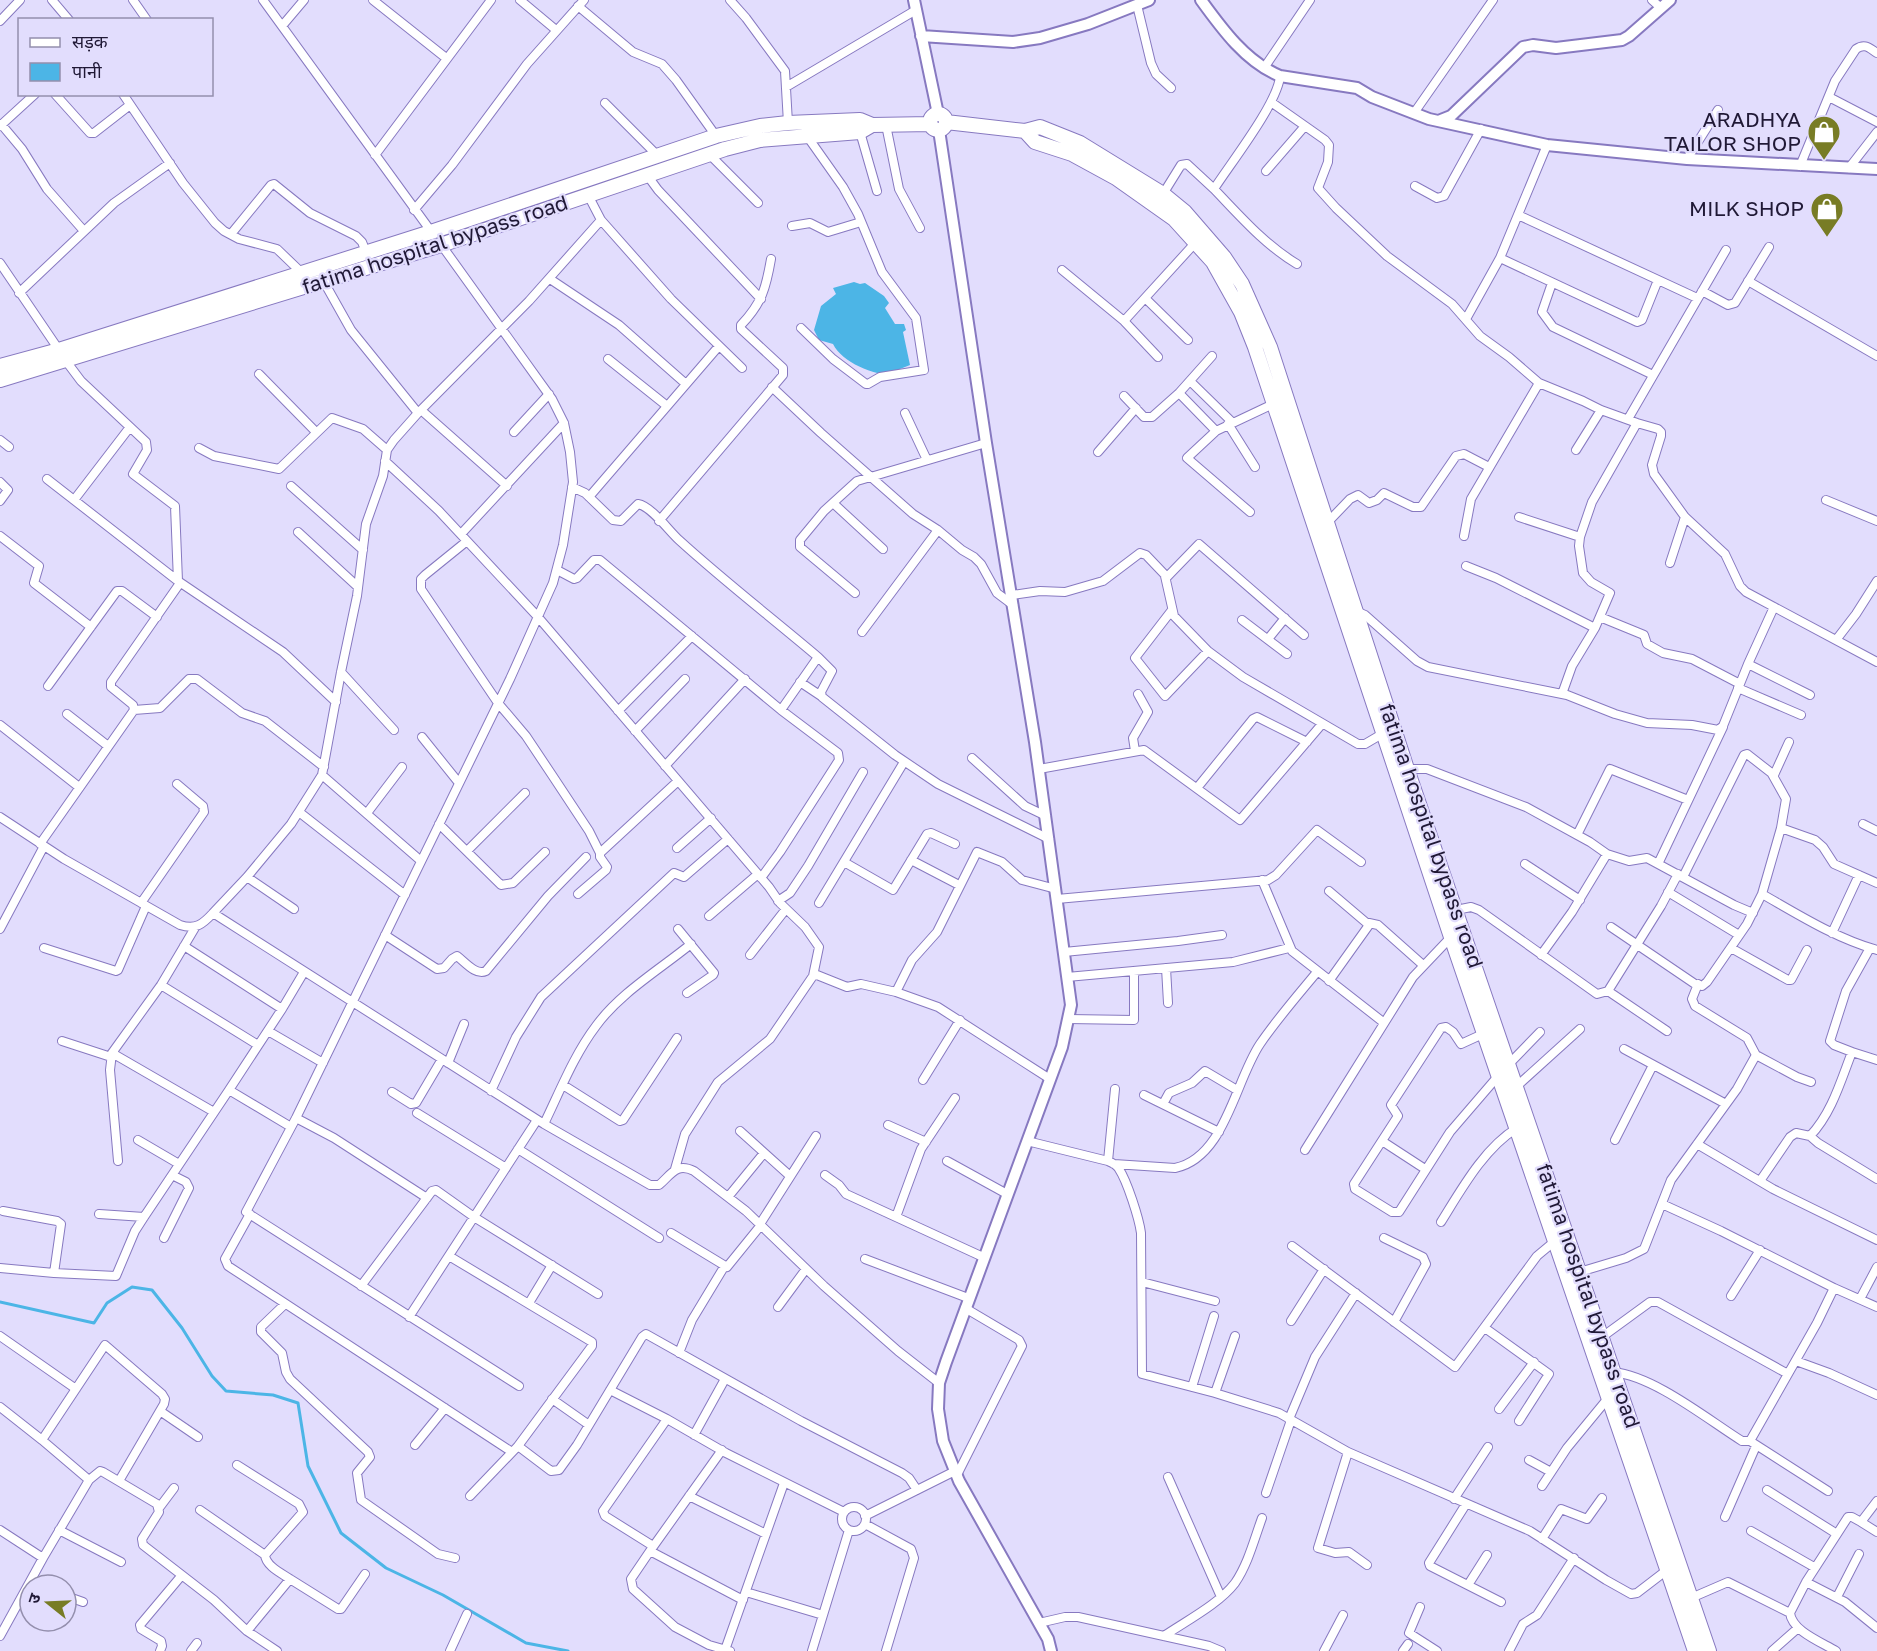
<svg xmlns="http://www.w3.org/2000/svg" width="1877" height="1651" viewBox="0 0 1877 1651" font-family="'Golos Text','Noto Sans Devanagari',sans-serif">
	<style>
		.water { fill: #4cb5e6 }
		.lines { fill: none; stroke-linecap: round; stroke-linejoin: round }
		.stream { stroke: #4cb5e6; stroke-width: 3 }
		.street-casing { stroke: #8779c0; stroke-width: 10 }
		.secondary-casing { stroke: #8779c0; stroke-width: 14 }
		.highway-casing { stroke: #8779c0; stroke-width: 16 }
		.street { stroke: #fff; stroke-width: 8 }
		.secondary { stroke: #fff; stroke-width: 10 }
		.highway { stroke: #fff; stroke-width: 14 }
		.labels { text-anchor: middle; stroke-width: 4.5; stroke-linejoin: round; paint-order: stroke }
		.poi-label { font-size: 21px; fill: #201936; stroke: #e2ddfd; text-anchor: end }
		.street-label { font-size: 21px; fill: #201936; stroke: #e2ddfd }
	</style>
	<rect width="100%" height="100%" fill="#e2ddfd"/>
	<path class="water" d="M854 282 860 284 865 283 884 296 889 303 885 308 895 324H904L906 330 903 332 910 365 900 369 899 375C878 377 843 364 833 344L819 340 814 330 821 306 836 294 833 288Z"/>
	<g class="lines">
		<path class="stream" d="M0 1302 94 1323 107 1303 132 1287 152 1290 182 1328 212 1376 226 1391 273 1395 298 1403 308 1466 341 1533 386 1568 443 1595 526 1643 568 1651"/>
		<g class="street-casing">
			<path id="street" d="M52 0 69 20
				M133 0 147 20
				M263 0 433 234
				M373 0 446 58
				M520 0 556 30
				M730 0 746 18 785 71 788 123
				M1652 0 1661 8
				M1137 5 1151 63 1156 74 1171 88
				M578 6 633 52 662 64 676 80 716 136
				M0 21 20 0
				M282 26 304 0
				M1264 68 1310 0
				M786 87 916 10
				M55 94 90 133H94L130 105
				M123 94 183 183 215 223 224 231 239 239 277 249 302 273
				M1829 97 1877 122
				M1271 102 1325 140 1329 145 1328 162 1318 188 1336 208 1387 256 1452 304 1480 336 1509 357 1539 383 1583 401 1601 410 1637 423 1592 502 1580 537 1579 546 1583 573 1591 582 1610 593 1595 628
				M605 103 658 156
				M1414 113 1493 0
				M1 124 22 149 47 189 84 231
				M886 125 899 189 920 228
				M0 126 35 94
				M860 132 877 191
				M709 154 758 203
				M375 155 491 0
				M1687 159 1718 110
				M1800 166 1835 81 1856 49C1865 43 1869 48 1877 53
				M1849 168 1877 132
				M1266 171 1305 126
				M647 175 658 190 761 299
				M1415 186 1437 198 1444 196 1481 129
				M1214 189C1240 216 1265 245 1297 264
				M1163 194 1181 165 1187 164 1214 189C1230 164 1278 103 1280 76
				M414 210 452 165 527 64 584 0
				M1518 215 1697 298
				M601 220 671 299 742 368
				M792 226 810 223 828 232 861 222
				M231 234 271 185 274 184 310 213 356 236 362 242 366 252
				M440 243 552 399 564 423 570 452 573 482 563 545 553 583 510 679 296 1118 246 1212 519 1386
				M1500 258 1637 322 1642 320 1658 280
				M0 263 59 350
				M1062 270 1124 321 1158 357
				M550 279 619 325 686 384
				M1748 281 1877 356
				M324 282 351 330 418 413 529 301 601 220 588 195
				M1552 283 1542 312 1553 327 1653 375
				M1702 291 1728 305 1735 303 1769 247
				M19 293 114 203 170 163
				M1145 298 1188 340
				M1466 319 1500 258 1547 145
				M1124 321 1196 242
				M801 328 833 359 866 384H868L880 377 924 370 916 318 882 272 858 214 843 187 807 136
				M608 359 667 406
				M66 361 81 381 146 442 147 450 133 474 175 506 178 581
				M259 374 316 432
				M1190 381 1232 422
				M772 387 821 433 913 514 938 530 962 550 974 557 981 564 997 593 1013 605
				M1179 393 1216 431
				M1124 396 1144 417H1152L1179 393 1212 356
				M421 410 507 486
				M905 413 927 460
				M1628 419 1726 250
				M1637 423 1658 429 1661 432V436L1652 465 1654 474 1685 517 1725 554 1740 586 1746 592 1877 662
				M1228 424 1255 467
				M514 432 549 394
				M0 440 9 447
				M199 448 214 456 279 469 332 418 363 429 387 450
				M1576 450 1601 410
				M1098 452 1136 408
				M385 461 439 511 538 617 769 887 780 903 805 927 819 947 813 976
				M47 479 178 581 283 652 336 702
				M0 482 8 490 0 501
				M291 486 363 550
				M572 487 585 493 613 520 621 521 638 504C651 506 669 531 679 540 724 581 772 618 818 657L781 710
				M589 497 719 346
				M74 500 130 427
				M1826 500 1877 521
				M833 503 883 549
				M1250 512 1187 458 1216 431 1273 404
				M1519 517 1580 537
				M659 521 783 375V368L741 329V325C762 303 766 288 771 259
				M1326 524 1350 499 1358 495 1369 503 1377 500 1384 493 1413 507H1421L1456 456 1464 454 1489 467
				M298 532 358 587
				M461 534 564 423
				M0 536 39 566 34 583 91 627
				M1464 536 1471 499 1539 383
				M467 541 425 575 421 579V589L498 703 526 736 552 775 589 831 600 853
				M1670 563 1685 517
				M1466 566 1496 578 1595 628 1572 666 1562 694
				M557 570 574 579 577 578 594 560H600L781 710 838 753 839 760 780 852 761 878
				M1165 576 1174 616 1208 651 1243 677 1358 744H1365L1382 734
				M855 593 800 547V540L824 511 857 481 986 443
				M1012 595 1040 591 1065 592 1103 581 1140 553 1146 555 1167 577 1199 544 1304 635
				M1172 610 1135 658 1165 696 1208 651
				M1356 611 1365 615 1417 661 1428 667 1567 695 1615 714 1647 723 1692 725 1718 730 1723 726 1748 664 1774 607
				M1600 617 1644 635 1647 644 1663 653 1692 659 1740 684
				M1242 620 1287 654
				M862 632 938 530
				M1268 639 1285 618
				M1836 640 1856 614 1877 581
				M818 657 832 671 821 692 822 697 895 755 938 784 1049 839
				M1748 664 1810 695
				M341 672 394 730
				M800 682 821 696
				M48 686 117 591H122L157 617
				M1738 688 1801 715
				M134 710 160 708 189 679H197L242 713 265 721 324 767
				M618 711 692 636
				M67 714 108 746
				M0 725 79 787
				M635 731 685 679
				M422 737 459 783
				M1135 751 1133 738 1148 712 1138 694
				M972 758 1025 806 1046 816
				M665 766 745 679
				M1039 769 1144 750 1240 820 1322 724
				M1406 769H1427L1526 807 1590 842 1607 854 1629 861 1647 858 1734 905 1753 913
				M1772 774 1786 799 1781 828 1815 840 1823 847 1834 864 1877 883
				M322 775 421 861
				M1197 788 1253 719 1257 717 1307 742
				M299 812 405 895
				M367 813 402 767
				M0 817 64 859 180 925C196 930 203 924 213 913L544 1124 650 1185H659C671 1175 676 1162 694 1171L746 1211 824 1286 898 1351 939 1383
				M439 824 501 885 513 883 545 852
				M1863 824 1877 831
				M1577 835 1610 769 1688 800
				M40 844 134 710 133 705 111 687V682L180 583
				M677 848 711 818
				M467 851 525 793
				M911 860 959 885
				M844 862 893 890 927 834 931 833 955 844
				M1525 864 1580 900
				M1658 864 1723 727
				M247 877 294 909
				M1683 877 1744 755 1747 754 1774 775 1789 742
				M1262 880 1292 951 1383 1022
				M1329 891 1369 925 1329 981
				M1668 892 1739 935
				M578 894 606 870 607 867 600 857V853L678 781
				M1762 894C1799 915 1835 938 1877 950
				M1057 899 1268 880 1276 875 1317 830 1361 862
				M778 901 790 893 808 866 863 772
				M141 903 204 812 203 806 177 784
				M819 903 904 762
				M1456 910 1471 907 1479 910 1597 994 1608 991 1661 906 1678 874
				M213 913 247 877 291 824 322 775 341 672 357 596 366 524 383 476 387 450 394 440 418 413
				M709 916 758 874
				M1369 923 1378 925 1423 965
				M1611 927 1695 984 1702 986 1707 982 1747 924 1762 894 1781 828
				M0 929 44 846
				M678 929 714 973 713 975 687 993
				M1832 933 1859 875
				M385 935 437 969 444 968 452 959 457 956C465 962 476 976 486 971L548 896 586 857
				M184 946 282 1009
				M44 948 116 971 118 970 146 906
				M1731 948 1788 980H1791L1807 950
				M1064 952 1178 941 1222 935
				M750 955 786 909
				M1541 955 1572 912 1607 854
				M1166 968 1168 1003
				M1067 977 1233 962 1289 948
				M1698 984 1692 999 1695 1006 1747 1038 1756 1055
				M161 985 258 1045
				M1608 991 1667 1031
				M896 992 912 960 937 932 977 852 1002 862 1022 880 1056 889
				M1068 1019 1134 1020V971
				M268 1031 323 1063
				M1485 1033 1461 1044 1453 1032 1446 1027 1441 1028 1391 1105 1398 1116 1354 1184 1355 1189 1392 1212H1399L1450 1132 1499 1075
				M62 1041 111 1057
				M1624 1049 1726 1104
				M1852 1052 1877 1060
				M112 1053 214 1112
				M448 1063 464 1024
				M1509 1064 1540 1032
				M923 1080 960 1020
				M563 1085 620 1121 623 1120 677 1038
				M1517 1086 1580 1029
				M491 1091 516 1037 541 997 674 873 684 877 728 839
				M392 1092 411 1104 416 1103 442 1059
				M1144 1095 1219 1132
				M1163 1104 1169 1093 1192 1083 1205 1071 1237 1090
				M417 1113 506 1168
				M296 1118 334 1138 427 1198
				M544 1124C560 1091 574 1055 596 1026 620 993 659 970 691 944
				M888 1125 926 1142
				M291 1127 229 1090 282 1009 304 972
				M740 1131 790 1176
				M1810 1136C1832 1113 1841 1080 1852 1052L1834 1045 1830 1041 1846 991 1870 948
				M138 1140 179 1164
				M1615 1140 1653 1065
				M1027 1141 1108 1161C1113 1163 1117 1165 1119 1169 1127 1181 1139 1218 1141 1233L1142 1374 1215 1393 1279 1413 1348 1452 1530 1531 1606 1580 1631 1594 1637 1593 1667 1570
				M1382 1141 1425 1169
				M1697 1144 1773 1189 1877 1240
				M518 1149 659 1238
				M1305 1150 1413 977 1451 937
				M118 1161 110 1070 112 1053 161 985 196 926
				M947 1161 1007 1194
				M1108 1161 1115 1089
				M1114 1164 1175 1168C1225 1158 1235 1081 1260 1044 1277 1019 1298 995 1317 972
				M675 1169 685 1134 718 1082 770 1039 813 976 817 975 847 987 861 984 896 992 938 1007 1050 1079
				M825 1175 839 1185 846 1194 983 1257
				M1760 1181 1790 1137 1796 1133 1810 1136 1818 1143 1877 1179
				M728 1197 764 1153
				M3 1211 57 1221 61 1224 54 1273
				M99 1214 144 1217
				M250 1214 225 1259 228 1266 512 1452
				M896 1217 921 1149 955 1098
				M1441 1222C1461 1190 1484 1148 1517 1128
				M760 1224 816 1136
				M671 1233 727 1267 761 1225
				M164 1238 189 1188 186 1182 172 1175
				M1384 1238 1423 1257 1426 1264 1394 1322
				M1292 1246 1455 1367 1537 1256 1555 1241
				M449 1256 592 1342V1346L518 1446
				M865 1259 968 1298
				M0 1268 54 1273 116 1276 135 1231 144 1217 229 1090
				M1576 1273 1626 1258 1644 1249 1671 1180 1737 1089 1756 1055 1797 1077 1811 1082
				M1142 1282 1215 1301
				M361 1286 432 1191 436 1190 474 1217 598 1294
				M1834 1288 1877 1307
				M1731 1296 1760 1250
				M1860 1299 1877 1267
				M529 1303 552 1265
				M285 1304 261 1327V1332L282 1353 286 1372 290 1379 368 1452 370 1457 357 1473 361 1500 438 1554 455 1558
				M778 1307 806 1269
				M409 1317 537 1120
				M1291 1321 1324 1269
				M1485 1328 1549 1374 1519 1421
				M0 1336 76 1389
				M1602 1337 1650 1302H1658L1788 1374
				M679 1353 692 1320 724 1267
				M1796 1361 1829 1373 1877 1395
				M1613 1372C1654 1376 1707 1419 1742 1441H1750L1817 1323 1834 1288 1721 1231 1662 1204
				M1192 1387 1214 1316
				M610 1390 667 1419
				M1215 1393 1235 1336
				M552 1399 589 1425
				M0 1407 42 1440
				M1499 1409 1534 1362
				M160 1411 198 1437
				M1289 1419 1315 1357 1356 1293
				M694 1435 725 1379
				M1750 1441 1828 1491
				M415 1445 445 1408
				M722 1450 650 1551 743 1600
				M1348 1452 1318 1548 1335 1553 1349 1552 1367 1565
				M1529 1460 1551 1472
				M237 1465 299 1504 303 1512 265 1555C266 1566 281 1573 290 1579
				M957 1475 1022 1346 1019 1340 965 1308
				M1168 1477 1221 1597
				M89 1480 42 1440 105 1345 162 1394 165 1399 164 1404 119 1481
				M1542 1486 1567 1448 1609 1397
				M1767 1490 1837 1534
				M1266 1493 1291 1420
				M470 1496 518 1446 551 1471 559 1470 577 1445 642 1337 646 1334 801 1421 902 1473 909 1478 917 1490
				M689 1496 766 1534
				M1454 1499 1488 1447
				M1466 1504 1429 1563 1430 1566 1501 1602
				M842 1519a12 12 0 1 1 24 0a12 12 0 1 1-24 0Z
				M159 1508 174 1488
				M200 1510 265 1555
				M865 1516 955 1471
				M1725 1517 1756 1446
				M1861 1522 1877 1532
				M865 1524 911 1549 914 1558 886 1651
				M0 1530 43 1558 0 1636
				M59 1530 121 1562
				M1751 1531 1814 1567
				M1542 1539 1561 1509 1587 1519 1602 1498
				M653 1546 605 1516 603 1511 667 1419 726 1453 844 1512
				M650 1551 631 1579 633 1589 675 1627 709 1645 730 1651
				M43 1558 89 1480 100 1471 103 1472 157 1504 159 1512 142 1539 143 1545 214 1600 247 1631 277 1651
				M1806 1582 1845 1602 1877 1628
				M1468 1585 1487 1555
				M746 1592 823 1615
				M66 1596 83 1602
				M1837 1597 1859 1554
				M1691 1598 1728 1582 1790 1613
				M1420 1607 1409 1633 1437 1651
				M1039 1623 1065 1617H1078L1209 1646 1221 1651
				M247 1631 290 1579 338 1609H341L365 1574
				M1164 1636C1186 1621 1219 1604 1235 1583 1248 1564 1254 1540 1262 1518
				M725 1650 784 1483
				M160 1651 162 1646 161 1641 141 1629 140 1625 182 1575
				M191 1651 197 1643
				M450 1651 467 1614
				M812 1651 849 1530
				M1324 1651 1343 1615
				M1403 1651 1408 1644
				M1509 1651 1523 1624 1537 1615 1574 1558
				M1772 1651 1798 1628
				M1836 1651C1821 1642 1792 1631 1790 1613L1806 1582 1848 1517H1852L1861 1522 1877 1501"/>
		</g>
		<g class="secondary-casing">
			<path id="secondary" d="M914 0 938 114
				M1201 0C1222 29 1246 62 1280 76L1357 88 1372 97 1429 119 1547 145 1687 159 1877 169
				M921 36 1013 42 1040 38 1088 24 1149 0
				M1441 120 1451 116 1523 47 1533 45 1556 48 1622 40 1629 36 1670 0
				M939 130 986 443 1035 742 1071 1005 1062 1047 946 1362 939 1383 938 1409 943 1441 959 1481 1048 1639 1051 1651"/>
		</g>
		<g class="highway-casing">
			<path id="highway" d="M930 122a8 8 0 1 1 16 0a8 8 0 1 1-16 0Z
				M946 122 1025 131 1040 127 1080 143 1163 194 1185 212 1224 257 1242 284 1270 347 1407 769 1709 1651
				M1025 131 1035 142 1072 154 1116 178 1174 219 1213 262 1241 312 1255 347 1451 937 1695 1651
				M0 366 59 350 431 232 716 136 760 126 788 123 860 120 872 125 931 124
				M0 380 441 245 725 149 760 140 860 132 872 125"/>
		</g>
		<use href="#street" class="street"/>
		<use href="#secondary" class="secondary"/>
		<use href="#highway" class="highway"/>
	</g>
	<defs>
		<g id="shop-pin" transform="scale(1.725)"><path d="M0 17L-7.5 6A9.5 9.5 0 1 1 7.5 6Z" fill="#787c25" stroke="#e2ddfd"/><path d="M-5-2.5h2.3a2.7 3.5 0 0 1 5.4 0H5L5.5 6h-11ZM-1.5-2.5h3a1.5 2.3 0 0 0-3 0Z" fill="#fff"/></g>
	</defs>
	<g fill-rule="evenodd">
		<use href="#shop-pin" x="1824" y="132"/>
		<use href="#shop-pin" x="1827" y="209"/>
	</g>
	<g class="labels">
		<g class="poi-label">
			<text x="1801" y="127">ARADHYA<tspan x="1801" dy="24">TAILOR SHOP</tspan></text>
			<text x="1804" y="216">MILK SHOP</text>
		</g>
		<g class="street-label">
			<text transform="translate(435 245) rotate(-18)" y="7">fatima hospital bypass road</text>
			<text transform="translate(1431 836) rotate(71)" y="7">fatima hospital bypass road</text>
			<text transform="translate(1588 1296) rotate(71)" y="7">fatima hospital bypass road</text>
		</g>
	</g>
	<rect x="18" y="18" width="195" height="78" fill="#e2ddfd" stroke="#948fad" stroke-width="1.5"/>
	<rect x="30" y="38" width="30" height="9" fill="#ffffff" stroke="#948fad" stroke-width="1.5"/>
	<text x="72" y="48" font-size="18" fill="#201936">सड़क</text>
	<rect x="30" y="63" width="30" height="18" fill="#4cb5e6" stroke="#948fad" stroke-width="1.5"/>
	<text x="72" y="78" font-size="18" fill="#201936">पानी</text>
	<g transform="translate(48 1603) rotate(288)"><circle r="28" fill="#e2ddfd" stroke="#948fad" stroke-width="1.5"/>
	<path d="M0-4.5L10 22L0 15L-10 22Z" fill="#787c25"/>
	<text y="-9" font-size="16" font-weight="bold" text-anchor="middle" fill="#201936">उ</text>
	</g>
</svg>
